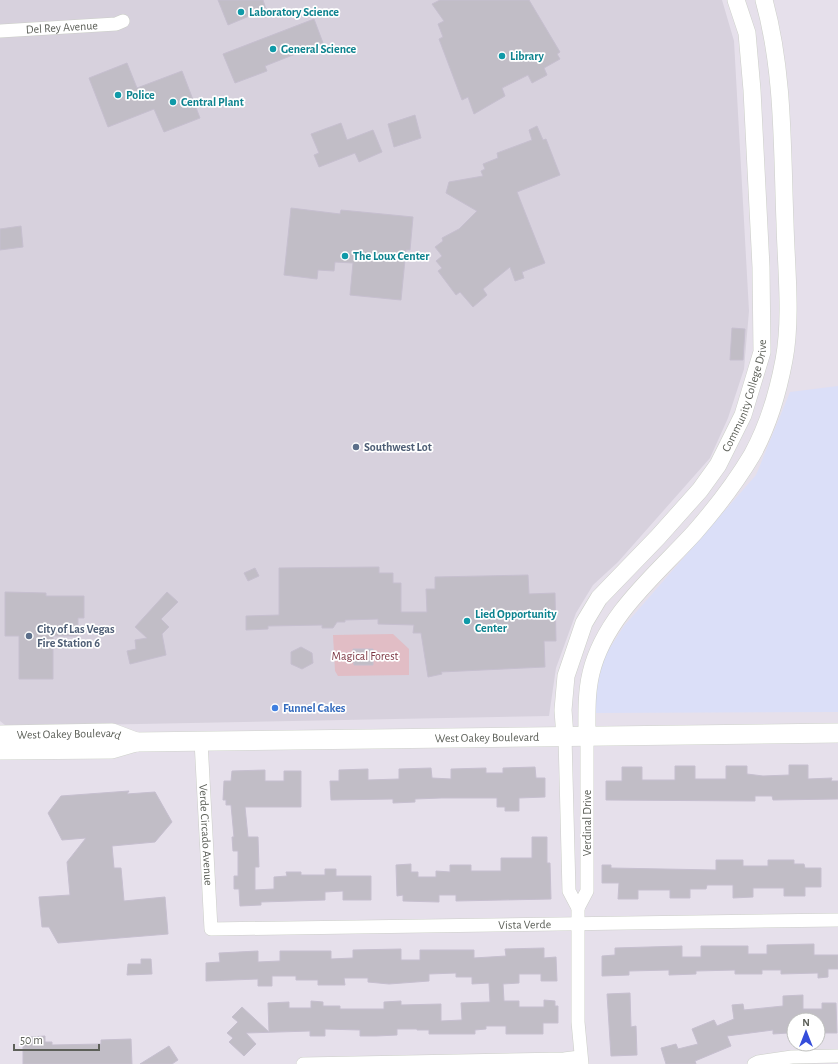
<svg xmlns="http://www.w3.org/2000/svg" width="838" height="1064" viewBox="0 0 838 1064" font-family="'Alegreya Sans',sans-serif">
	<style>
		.education { fill: #d7d1dd }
		.medical { fill: #dbdff8 }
		.green { fill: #e1bdc5 }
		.building { fill: #c1bdc6; stroke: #c6bfcf }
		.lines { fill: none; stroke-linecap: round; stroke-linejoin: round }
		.minor-casing { stroke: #cccfc8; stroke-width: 14 }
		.tertiary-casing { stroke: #cccfc8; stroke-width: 18 }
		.secondary-casing { stroke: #cfd3cb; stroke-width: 20 }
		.minor { stroke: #fff; stroke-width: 13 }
		.tertiary { stroke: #fff; stroke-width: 17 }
		.secondary { stroke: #fff; stroke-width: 19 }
		.culture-dot { fill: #0f9aa8; stroke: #fff; stroke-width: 1.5 }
		.service-dot { fill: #5c6f8a; stroke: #fff; stroke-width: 1.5 }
		.shop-dot { fill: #3f7fe0; stroke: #fff; stroke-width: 1.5 }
		.labels { text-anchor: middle; stroke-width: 3.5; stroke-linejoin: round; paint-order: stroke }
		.culture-label { font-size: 12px; font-weight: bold; fill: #0d838f; stroke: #fff; text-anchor: start }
		.street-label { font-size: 12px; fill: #5d6059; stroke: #fff }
		.service-label { font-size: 12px; font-weight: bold; fill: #4e5e75; stroke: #fff; text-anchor: start }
		.park-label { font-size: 12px; fill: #7e3945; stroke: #fff }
		.shop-label { font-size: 12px; font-weight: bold; fill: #366cbe; stroke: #fff; text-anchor: start }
	</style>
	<rect width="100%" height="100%" fill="#e6e0eb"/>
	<path class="education" d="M0 0H722L734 41 749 311 744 369 728 418 710 458 618 562 593 585 576 613 556 668 549 716 87 725H5L0 721Z"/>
	<path class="medical" d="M838 386V712L593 713 602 660 624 626 756 475 790 392Z"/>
	<path class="green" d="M393 634 409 649V675L338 676 335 671 333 635Z"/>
	<path class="building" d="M218 0H263L266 9 228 25Z
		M440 0H529L560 52 557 54 560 59 544 68 547 75 532 83 528 75 502 88 505 96 474 114 468 97 462 100 439 39 443 37 438 24 444 21 432 4Z
		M314 19 323 43 265 66 267 71 235 83 223 54Z
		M127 63 137 88 182 71 200 118 164 132 154 109 108 127 89 78Z
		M415 115 421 138 394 147 388 124Z
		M341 123 347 140 373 130 382 152 359 162 355 153 319 167 314 155 319 153 311 134Z
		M537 126 543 140 546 139 560 175 517 192 545 263 522 272 524 278 515 281 510 267 483 289 487 295 473 307 460 292 456 295 438 271 442 268 436 261 442 256 435 247 443 241 442 238 459 229 477 211 446 193 449 182 483 176 481 171 485 169 483 164 498 158 497 153 532 140 529 130Z
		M291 208 340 214 341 210 413 217 410 250H406L401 300 350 295 353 263 335 262 334 271 318 270 317 279 284 275Z
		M21 226 23 247 0 250V229Z
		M732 328 745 329 743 360H730Z
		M379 567V573H393V583H401V612H427L426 589H435V577L528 575 529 594 555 593 556 641H544L545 667 441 672 442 674 428 677 421 633H413L414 625 378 624V619L345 620V622H337L333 628H322V625L268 626V629L246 630V616L279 615V568Z
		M255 568 259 576 248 581 244 573Z
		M5 592 46 593V596H84V618H78V636H53V679H19V636H5Z
		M167 592 178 602 161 619 169 627 162 634 166 655 130 664 127 651 136 649 135 640 147 638 135 627Z
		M301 647 312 653 313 663 302 669 291 664V652Z
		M353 649H373V665H354Z
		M789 765H808V779L832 778 831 781H838V799L773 800 772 796H755V801L606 800V781H622V767H642V780H675V766H695V779H726V766H747V774L763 776 789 775Z
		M535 767 536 778H545V797L519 798V811H505V807H497V798H441L415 799V802L393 803V799L331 800 330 781H339V770L368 769V780L399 779V769L431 768 432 778 451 779V769L486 768V773H503V768Z
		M265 770V781H284V771H301V807H245L248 837H258L259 867H255V890L274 889V877L287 876 286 872H301V875H325V869H336V876H371V900H343V891L325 892V900L261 902V905L240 906 239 889H234V876H238V851H233L232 837H234L231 805H226V800H223L224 781H231L232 771Z
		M129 791 127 794 155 792 172 822 155 842 112 846 114 868H121L124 901 165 897 168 934 58 943 49 927H42L39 897 70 895 67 862 86 838 62 840 48 813 61 796Z
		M532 837H547V863H550L551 899 456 901V895H439V902L403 901V895L397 896 396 865 411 864V872H418V877H436V871L450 872V865H471V871H501V858H532Z
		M716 860H743V866H768V860H794V864H804L805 868H821V887H805V896H784V888H753V897L733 898V885H707L706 889H690V898H670V890H638V899H618L619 883H602V865H611V868L716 870Z
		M814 944V955H838V969H828V977L818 978V973L781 974V970H762V974H735V970L696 971V974L669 975V970L629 971V975L602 976V956L615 955V948L682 946V957H701V946H748V954H767V945Z
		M544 948V958L556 957 557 981H541V974H519V983L503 984 504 1001H519V1007H544V1000L555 1001V1006H558V1023H543V1034H506V1026H486V1029L475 1030V1034H429V1030H417V1029H397V1035L376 1036H360V1030L325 1029V1036H310V1031L246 1033 256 1044 244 1056 229 1042 233 1038 227 1033 238 1022 232 1017 242 1007 269 1032 268 1003 289 1002V1008H311V1001L323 1002V1006H340V1009H384V1002L401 1001V1005L441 1004V1021L462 1020 461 1003 490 1002 489 983 472 984V977H456V973L429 974V981L389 984 368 982V978H344L345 985H318V980H296V976H272V986H258V979L206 981V963L220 962 219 953 258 951V962L280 961V951H331V959L353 958V950L401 949V960H420V950H474V958L506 956 505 949Z
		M141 959H151L152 974 127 975 128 964H141Z
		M630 993 631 1027 636 1026 637 1055 611 1056 607 994Z
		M803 995V1009H822V1003H836L837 1033H818V1020H794V1027L788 1028V1033L773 1034V1030L727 1036 731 1046 695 1061 696 1064H666L661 1048 676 1044 678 1049 698 1044 692 1029 714 1020 717 1026 734 1019 732 1005 743 1004 744 1010 783 1006V996Z
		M45 1036V1042H52V1045L101 1044V1040L131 1039 132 1064H23V1043H30L29 1037Z
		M169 1046 178 1060 172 1064H140Z"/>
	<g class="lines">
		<g class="minor-casing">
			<g id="minor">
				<path id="s1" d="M0 31 116 24 123 21"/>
				<path d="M565 737 569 891 578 908V1022L582 1064"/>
				<path id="s2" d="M201 741 211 929 838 920"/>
				<path d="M578 908 587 891V737"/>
				<path d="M303 1064 564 1059 580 1057"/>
				<path d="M754 1064 758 1062 792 1057 838 1056"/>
			</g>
		</g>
		<g class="tertiary-casing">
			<g id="tertiary">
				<path id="s3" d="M565 737 563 710 566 676 584 623 599 598 658 537 700 490 718 465 743 415 762 352 761 267 752 90 747 33 736 0"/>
				<path d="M587 737C587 715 586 694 591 673 605 615 657 574 695 532 715 509 736 482 752 455 768 426 778 392 784 360 792 318 786 266 785 223 782 149 784 72 764 0"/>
			</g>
		</g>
		<g class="secondary-casing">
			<g id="secondary">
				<path id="s4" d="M0 735 112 733 136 742"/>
				<path id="s5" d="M0 750 112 749 136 742 838 733"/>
			</g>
		</g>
		<use href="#minor" class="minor"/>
		<use href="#tertiary" class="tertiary"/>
		<use href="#secondary" class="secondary"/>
	</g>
	<g class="culture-dot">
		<circle cx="241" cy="12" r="4"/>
		<circle cx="273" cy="49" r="4"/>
		<circle cx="502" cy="56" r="4"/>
		<circle cx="118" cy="95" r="4"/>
		<circle cx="173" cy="102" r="4"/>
		<circle cx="345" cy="256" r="4"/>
		<circle cx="467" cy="621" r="4"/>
	</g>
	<g class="service-dot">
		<circle cx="356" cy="447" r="4"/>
		<circle cx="29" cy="636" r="4"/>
	</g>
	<circle class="shop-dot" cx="275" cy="708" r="4"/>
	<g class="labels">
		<g class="culture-label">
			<text x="249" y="16">Laboratory Science</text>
			<text x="281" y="53">General Science</text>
			<text x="510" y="60">Library</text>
			<text x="126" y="99">Police</text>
			<text x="181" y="106">Central Plant</text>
			<text x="353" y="260">The Loux Center</text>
			<text x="475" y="618">Lied Opportunity<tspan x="475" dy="14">Center</tspan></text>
		</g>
		<g class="street-label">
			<text dy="4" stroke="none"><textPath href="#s1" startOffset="62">Del Rey Avenue</textPath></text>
			<text dy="4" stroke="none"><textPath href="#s3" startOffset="400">Community College Drive</textPath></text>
			<text dy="4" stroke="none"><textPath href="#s4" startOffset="69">West Oakey Boulevard</textPath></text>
			<text dy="4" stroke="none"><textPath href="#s5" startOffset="488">West Oakey Boulevard</textPath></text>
			<text transform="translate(587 823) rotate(-90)" y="4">Verdinal Drive</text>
			<text dy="4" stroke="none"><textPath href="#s2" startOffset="94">Verde Circado Avenue</textPath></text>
			<text dy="4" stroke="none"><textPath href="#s2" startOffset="502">Vista Verde</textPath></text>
		</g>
		<g class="service-label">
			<text x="364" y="451">Southwest Lot</text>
			<text x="37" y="633">City of Las Vegas<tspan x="37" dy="14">Fire Station 6</tspan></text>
		</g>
		<g class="park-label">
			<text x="365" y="660">Magical Forest</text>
		</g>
		<g class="shop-label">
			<text x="283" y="712">Funnel Cakes</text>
		</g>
	</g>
	<g transform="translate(806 1032)"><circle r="19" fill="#ffffff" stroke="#bebfbd"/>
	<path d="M0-3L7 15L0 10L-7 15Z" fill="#354ddb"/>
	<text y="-6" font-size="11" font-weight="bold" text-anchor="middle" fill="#5d6059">N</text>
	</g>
	<path d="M14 1044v6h85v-6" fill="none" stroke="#5d6059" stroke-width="2"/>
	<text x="20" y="1044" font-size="12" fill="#5d6059" stroke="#ffffff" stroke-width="3" paint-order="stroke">50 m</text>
</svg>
